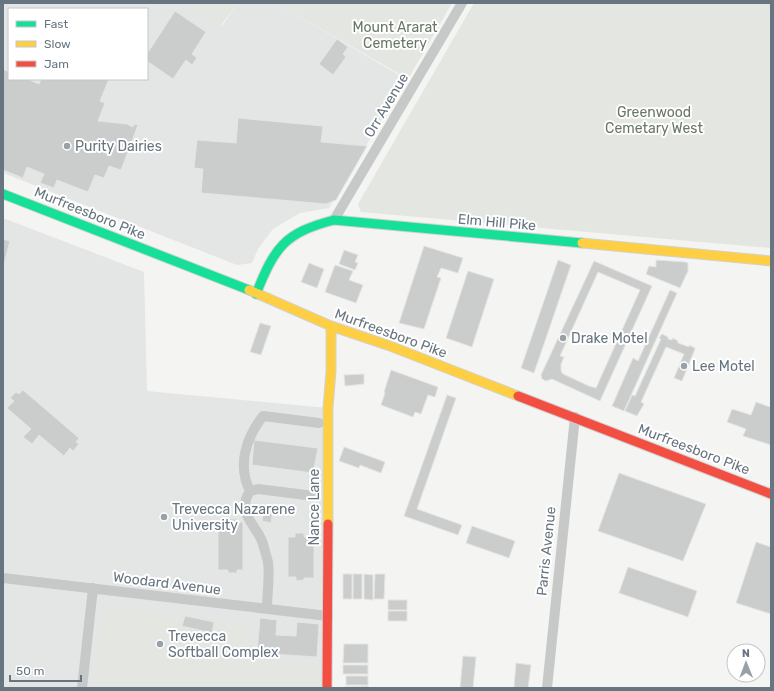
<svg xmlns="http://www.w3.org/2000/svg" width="774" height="691" viewBox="0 0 774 691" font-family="Rubik,sans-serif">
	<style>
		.built { fill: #e4e6e6; fill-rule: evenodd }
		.green { fill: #e3e6e1 }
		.building { fill: #cbcccc; stroke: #e4e4e3; fill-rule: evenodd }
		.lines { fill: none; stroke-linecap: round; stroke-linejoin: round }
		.fast-casing { stroke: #d1d2d2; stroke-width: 11 }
		.slow-casing { stroke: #d1d2d2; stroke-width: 11 }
		.jam-casing { stroke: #d1d2d2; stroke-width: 11 }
		.street { stroke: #c7c9c9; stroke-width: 10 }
		.fast { stroke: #16e098; stroke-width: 9 }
		.slow { stroke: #ffcf43; stroke-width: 9 }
		.jam { stroke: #f24e42; stroke-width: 9 }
		.poi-dot { fill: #98a1a8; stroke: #fff; stroke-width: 1.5 }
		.labels { text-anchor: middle; stroke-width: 4; stroke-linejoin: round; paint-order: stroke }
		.park-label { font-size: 14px; fill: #697865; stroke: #fff }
		.street-label { font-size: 14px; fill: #677580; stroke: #fff }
		.poi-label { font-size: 14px; fill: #677580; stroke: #fff; text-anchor: start }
	</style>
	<rect width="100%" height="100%" fill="#f4f4f3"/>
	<path class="built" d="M3 3H190L222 26 238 3H276L406 79 329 208 300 213 273 229 258 249 252 263 237 265 3 173ZM9 9H147V79H9Z
		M3 218 144 272 147 391 328 408 323 688H3Z"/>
	<path class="green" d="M187 3H238L219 28Z
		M276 3H452L408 79Z
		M474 3H771V248L361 212 358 204Z
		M101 605 247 623 248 660 319 662 318 688H95Z"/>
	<path class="building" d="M175 11 206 32 192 54 197 58 192 65 186 60 173 79 147 61V54Z
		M337 39 348 47 343 54 346 57 333 75 319 64Z
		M3 69 9 72V79H27L39 84 41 79H109L100 101 105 103 98 121 127 124 133 127 134 124 138 125 121 170 109 166 104 178 95 175 88 192 57 180 54 188 40 183 44 174 27 167 23 178 3 170Z
		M238 118 323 126 321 142 367 146 336 200 326 204 201 193 203 169 194 168 197 140 236 143Z
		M3 239 10 241 3 268Z
		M424 246 463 258 458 273 441 268 437 277 441 278 424 329 399 323Z
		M344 250 358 255 355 262 358 263 355 270 339 264Z
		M558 260 571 265 534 373 521 368Z
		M656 260 685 262 688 263V271L680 288 646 274 649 266 656 267Z
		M594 261 652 286 600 401 552 379 546 381 542 379 541 375ZM598 272 640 290 596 388 589 386 563 374 561 371V364L564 357 560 356Z
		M309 263 324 269 317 288 301 282Z
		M335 265 353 271 349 280 363 285 356 303 325 292Z
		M468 271 494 279 472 347 446 338Z
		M670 290 677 293 624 411 612 406 633 358 638 361Z
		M260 323 271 326 261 355 250 352Z
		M662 334 668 337V339L672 340 673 338 678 341V343L689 347V345L695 348V349L682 381 674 378 684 354 666 347 641 402 644 404 637 416 625 411 632 395 635 396 661 339 659 338Z
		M391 370 438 387 435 397 428 395 421 414 415 412 413 417 381 405 385 393 384 392Z
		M364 374V384L345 386 344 375Z
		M23 390 79 438 76 442 79 444 73 451 70 448 64 456 39 435 32 444 23 437 31 429 7 408 14 401 10 398 16 392 19 394Z
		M447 395 456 398 417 509 462 525 458 535 404 516Z
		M756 402 770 407 771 405V445L743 436 746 429 727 422 732 409 751 415Z
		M254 440 318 448 313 473 252 465Z
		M344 447 385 462 381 473 360 465 359 468 339 461Z
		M619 473 706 504 683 561 598 531Z
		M264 508 273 509 271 523 262 521Z
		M228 519H237V522H243V570H237V573H228V570H218V522H228Z
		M472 526 515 541 509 558 466 543Z
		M295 533H304V537L314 536V578H304V580L296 581V577H288V537H295Z
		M756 542 771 547V614L736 603Z
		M628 567 697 591 688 617 619 593Z
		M343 574H352V599H343Z
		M353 574H362V599H353Z
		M364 574 373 575V600L364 599Z
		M375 574H385L384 599H374Z
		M388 600H407V610H388Z
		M388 611H407V621H388Z
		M185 616 214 622 212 633 182 626Z
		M260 618 277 620 276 635 296 636 297 622 319 624 317 657 257 653Z
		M344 644H368V663H343Z
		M463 656 476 657 473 688H460Z
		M516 663 531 665 528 688H514Z
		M343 665H368V674H343Z
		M346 676H368V685H346Z
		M368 686V688H344V687Z"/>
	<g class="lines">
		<g class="fast-casing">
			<path id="fast" d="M3 194 249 290
				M256 294C275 247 284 233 334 220L582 243"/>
		</g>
		<g class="slow-casing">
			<path id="slow" d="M582 243 771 261
				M249 290 331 326 390 346 518 396
				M328 524V408L331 371V326"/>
		</g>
		<g class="jam-casing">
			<path id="jam" d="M518 396 771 494
				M327 688 328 524"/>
		</g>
		<path class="street" d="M334 220 462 3
			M250 491C237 465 246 438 263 416L319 423
			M3 578 328 616
			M267 609C267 595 270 575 268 562 266 555 264 547 262 541 254 522 236 513 250 491L258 489 314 496
			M82 688 93 588
			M547 688 575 417"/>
		<use href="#fast" class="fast"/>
		<use href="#slow" class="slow"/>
		<use href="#jam" class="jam"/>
	</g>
	<g class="poi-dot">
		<circle cx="67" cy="146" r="4"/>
		<circle cx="563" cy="338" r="4"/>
		<circle cx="684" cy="366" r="4"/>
		<circle cx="164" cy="517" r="4"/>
		<circle cx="160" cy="644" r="4"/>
	</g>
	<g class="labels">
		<g class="park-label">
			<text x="395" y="32">Mount Ararat<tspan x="395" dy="16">Cemetery</tspan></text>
			<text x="654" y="117">Greenwood<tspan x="654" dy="16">Cemetary West</tspan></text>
		</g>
		<g class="street-label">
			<text transform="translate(386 105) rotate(-59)" y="5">Orr Avenue</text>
			<text transform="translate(90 213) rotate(22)" y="5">Murfreesboro Pike</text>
			<text transform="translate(497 222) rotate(5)" y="5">Elm Hill Pike</text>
			<text transform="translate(391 333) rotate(20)" y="5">Murfreesboro Pike</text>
			<text transform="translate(694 449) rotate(21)" y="5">Murfreesboro Pike</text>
			<text transform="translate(314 507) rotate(-90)" y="5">Nance Lane</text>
			<text transform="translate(546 551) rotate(-84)" y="5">Parris Avenue</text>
			<text transform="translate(167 583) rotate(7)" y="5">Woodard Avenue</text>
		</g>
		<g class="poi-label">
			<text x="75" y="151">Purity Dairies</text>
			<text x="571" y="343">Drake Motel</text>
			<text x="692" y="371">Lee Motel</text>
			<text x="172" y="514">Trevecca Nazarene<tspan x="172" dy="16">University</tspan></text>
			<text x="168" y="641">Trevecca<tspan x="168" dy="16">Softball Complex</tspan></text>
		</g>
	</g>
	<rect width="774" height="691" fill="none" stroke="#677580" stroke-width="8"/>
	<rect x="8" y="8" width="140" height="72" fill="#ffffff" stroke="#c2c8cc"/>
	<rect x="16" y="21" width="20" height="6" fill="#16e098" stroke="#c2c8cc"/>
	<text x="44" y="28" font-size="12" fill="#677580">Fast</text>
	<rect x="16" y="41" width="20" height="6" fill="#ffcf43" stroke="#c2c8cc"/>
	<text x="44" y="48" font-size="12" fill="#677580">Slow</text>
	<rect x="16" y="61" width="20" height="6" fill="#f24e42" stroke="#c2c8cc"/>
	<text x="44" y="68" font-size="12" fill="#677580">Jam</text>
	<g transform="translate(746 663) rotate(359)"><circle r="19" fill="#ffffff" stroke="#c2c8cc"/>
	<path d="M0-3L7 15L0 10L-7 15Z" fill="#98a1a8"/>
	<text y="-6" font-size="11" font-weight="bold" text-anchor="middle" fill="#677580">N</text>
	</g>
	<path d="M10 675v6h71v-6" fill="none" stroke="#677580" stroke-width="2"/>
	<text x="16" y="675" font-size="12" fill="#677580" stroke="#ffffff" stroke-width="3" paint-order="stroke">50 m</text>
</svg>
